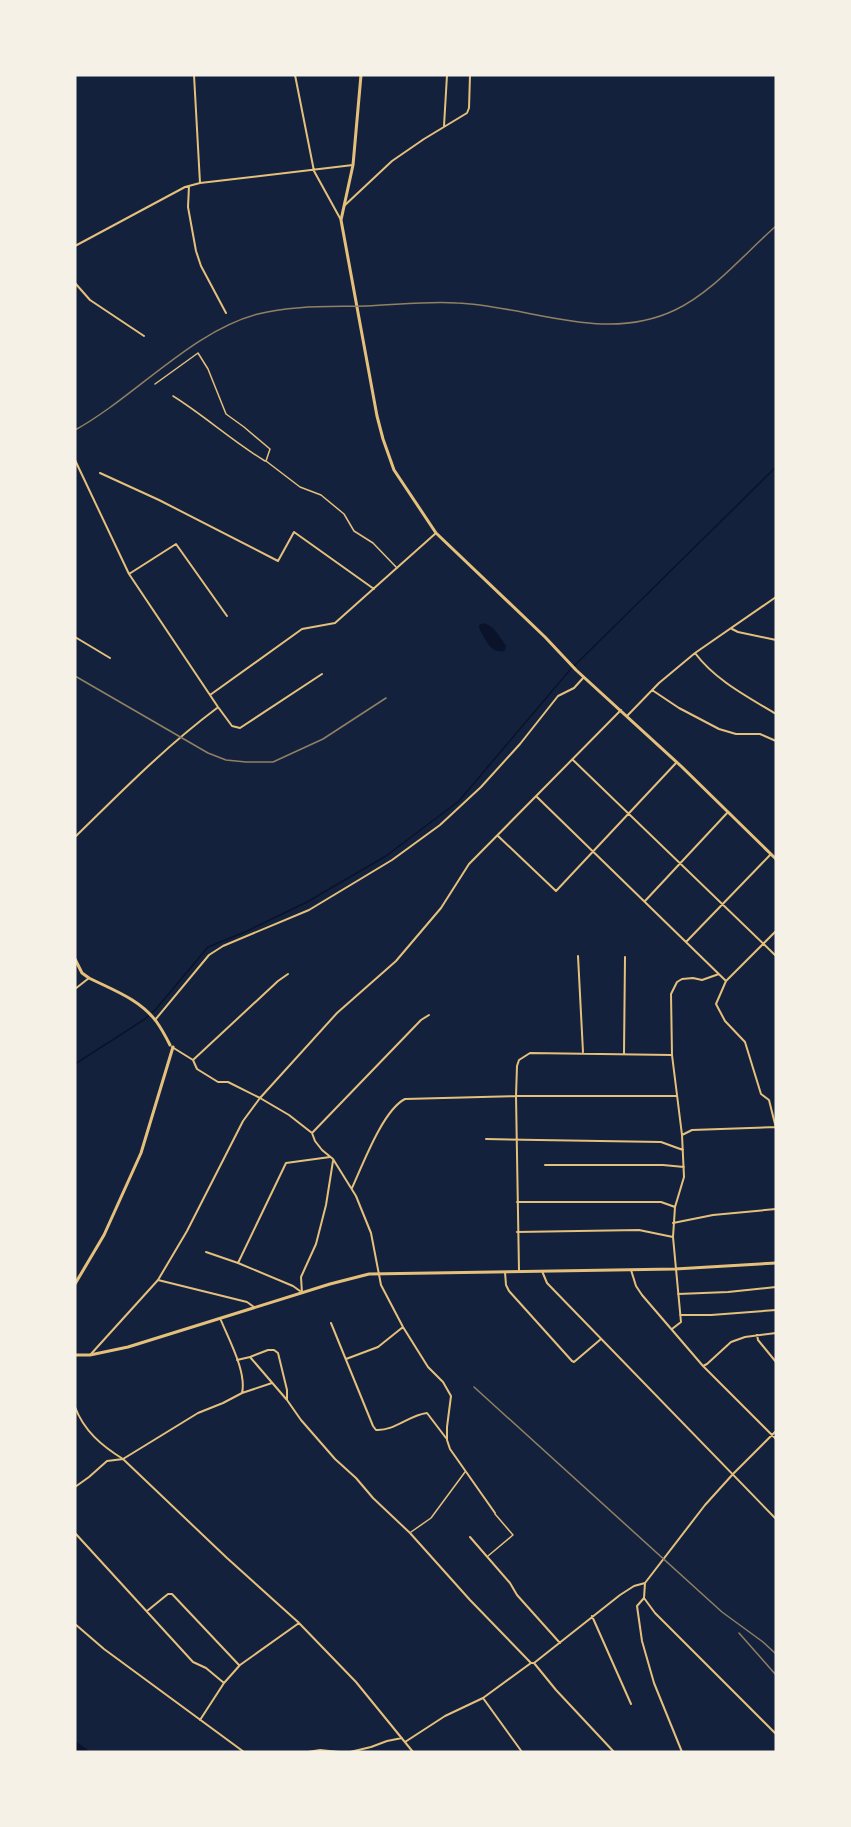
<svg xmlns="http://www.w3.org/2000/svg" width="851" height="1827" viewBox="0 0 851 1827" font-family="'Source Serif 4',serif">
	<style>
		.water { fill: #0b132b }
		.lines { fill: none; stroke-linecap: round; stroke-linejoin: round }
		.stream { stroke: #0b132b; stroke-width: 1.5 }
		.river { stroke: #0b132b; stroke-width: 7 }
		.service { stroke: #e5c07b; stroke-width: 1.5 }
		.minor { stroke: #e5c07b; stroke-width: 2 }
		.tertiary { stroke: #e5c07b; stroke-width: 3 }
		.secondary { stroke: #e5c07b; stroke-width: 3 }
		.rail { stroke: #918062; stroke-width: 1.5 }
	</style>
	<rect width="100%" height="100%" fill="#14213d"/>
	<path class="water" d="M483 623C494 625 500 637 506 646L505 651C490 654 486 640 479 628V625Z"/>
	<g class="lines">
		<path class="stream" d="M75 1064 145 1019 156 1009 208 947 245 932 307 902 386 856 459 801 569 671 776 467"/>
		<path class="river" d="M75 1745 85 1752"/>
		<path class="service" d="M155 384 198 353 208 369 226 414 244 427 270 449 266 461 300 487 321 495 344 514 354 531 373 543 397 568
			M173 396C205 416 232 441 265 461
			M411 1532 431 1518 465 1472
			M488 1556 513 1535 495 1514"/>
		<path class="minor" d="M194 75 200 183
			M295 75 314 171 341 220
			M444 126 447 75
			M189 186 188 207 196 251 201 266 226 313
			M344 206 392 161 424 139 467 113 469 108 470 75
			M75 246 185 187 200 183 353 165
			M75 283 90 300 144 336
			M75 460 129 574 218 707 232 726 240 728 322 674
			M100 473 159 500 278 561 294 532 374 589
			M129 574 176 544 227 616
			M732 629 738 632 776 640
			M75 637 110 658
			M695 653C715 680 748 697 776 714
			M652 690 679 708 719 729 736 734H760L776 741
			M210 695 302 629 335 623 436 533
			M627 716 659 683 695 653 776 597
			M573 760 776 956
			M537 797 726 981
			M498 836 556 891 676 763
			M75 837C121 792 165 747 217 708
			M645 901 728 812
			M776 931 726 981 716 1004 725 1021 745 1042 761 1094 769 1100 776 1128
			M686 942 771 854
			M578 956 583 1052
			M75 989 89 978
			M155 1020 209 955 223 946 309 910 392 860 440 825 481 787 520 744 558 696 574 688 584 677
			M172 1047 193 1060 197 1069 218 1082H228L260 1098 289 1115 312 1133 315 1141 322 1150 333 1159 356 1196 371 1233 381 1285 403 1327 428 1367 443 1382 451 1396 447 1427V1440L450 1449 495 1513
			M624 1053 625 957
			M193 1060 278 981 288 974
			M312 1133 421 1020 429 1015
			M682 1135 692 1130 776 1127
			M486 1139 661 1142 683 1150
			M545 1165H663L684 1167
			M352 1188C363 1164 383 1110 405 1099L516 1096H676
			M517 1202H661L675 1207
			M673 1223 713 1215 776 1209
			M517 1232 639 1230 673 1237
			M206 1252 238 1263 293 1286 300 1291
			M238 1263 286 1163 330 1157
			M631 1270 636 1286 642 1295 703 1366 776 1439
			M519 1271 516 1096 517 1066 519 1060 530 1053 671 1055
			M542 1271 547 1283 776 1519
			M505 1272 506 1285 509 1291 572 1361 574 1362 601 1339
			M158 1280 247 1302 254 1307
			M302 1293 301 1277 316 1244 326 1205 333 1161
			M678 1294 728 1292 776 1287
			M680 1315H711L776 1310
			M331 1323 373 1426 376 1430C395 1431 409 1415 427 1413L446 1438
			M672 1329 681 1322 673 1237 675 1207 684 1177 682 1135 672 1055 671 994 677 982 682 979 693 978 702 980 719 974
			M757 1335 758 1340 776 1362
			M91 1354 158 1280 187 1231 243 1121 260 1098 337 1013 396 961 441 908 469 864 621 710
			M250 1357 268 1350H274L278 1353 287 1390V1400
			M346 1359 378 1347 403 1327
			M237 1360 250 1357 287 1400 301 1420 335 1459 356 1478 373 1498 410 1533 470 1600 531 1663
			M703 1366 707 1364 731 1342 745 1337 776 1333
			M242 1393 272 1383
			M75 1407C84 1431 102 1446 123 1459L227 1558 298 1622 356 1682 413 1752
			M75 1487 89 1477 107 1461 123 1459 198 1413 223 1403 242 1393C247 1372 228 1338 220 1318
			M75 1533 193 1662 206 1668 224 1683
			M470 1537 510 1583 517 1595 560 1643
			M645 1583 644 1598 655 1613 776 1734
			M644 1598 637 1606 642 1641 654 1683 682 1752
			M147 1611 168 1594H172L239 1665
			M592 1616 631 1704
			M75 1624 104 1649 244 1752
			M534 1663 556 1690 614 1752
			M483 1698 522 1752
			M200 1720 224 1683 240 1665 299 1623
			M405 1742 445 1716 483 1698 531 1663H534L620 1595 634 1586 645 1583 705 1505 733 1474 776 1431
			M308 1752 320 1750 339 1752
			M350 1752 371 1747 387 1741 402 1738"/>
		<path class="tertiary" d="M361 75 353 165 341 220 377 416 383 439 394 470 436 533 545 637 576 670 682 767 776 859
			M75 959 82 973 89 978C113 990 139 999 156 1021 161 1028 166 1037 170 1045
			M75 1284 104 1235 141 1153 173 1047"/>
		<path class="secondary" d="M75 1355H90L128 1347 330 1284 369 1274 675 1269 776 1263"/>
		<path class="rail" d="M75 430C135 397 192 331 258 314 292 305 331 307 366 306 396 305 427 301 457 303 530 306 604 344 675 310 713 292 744 254 776 226
			M75 676 208 753 226 760 246 762H273L323 739 386 698
			M474 1387 722 1612 763 1642 776 1654
			M739 1633 776 1675"/>
	</g>
	<rect width="851" height="1827" fill="none" stroke="#f6f1e7" stroke-width="153"/>
</svg>
